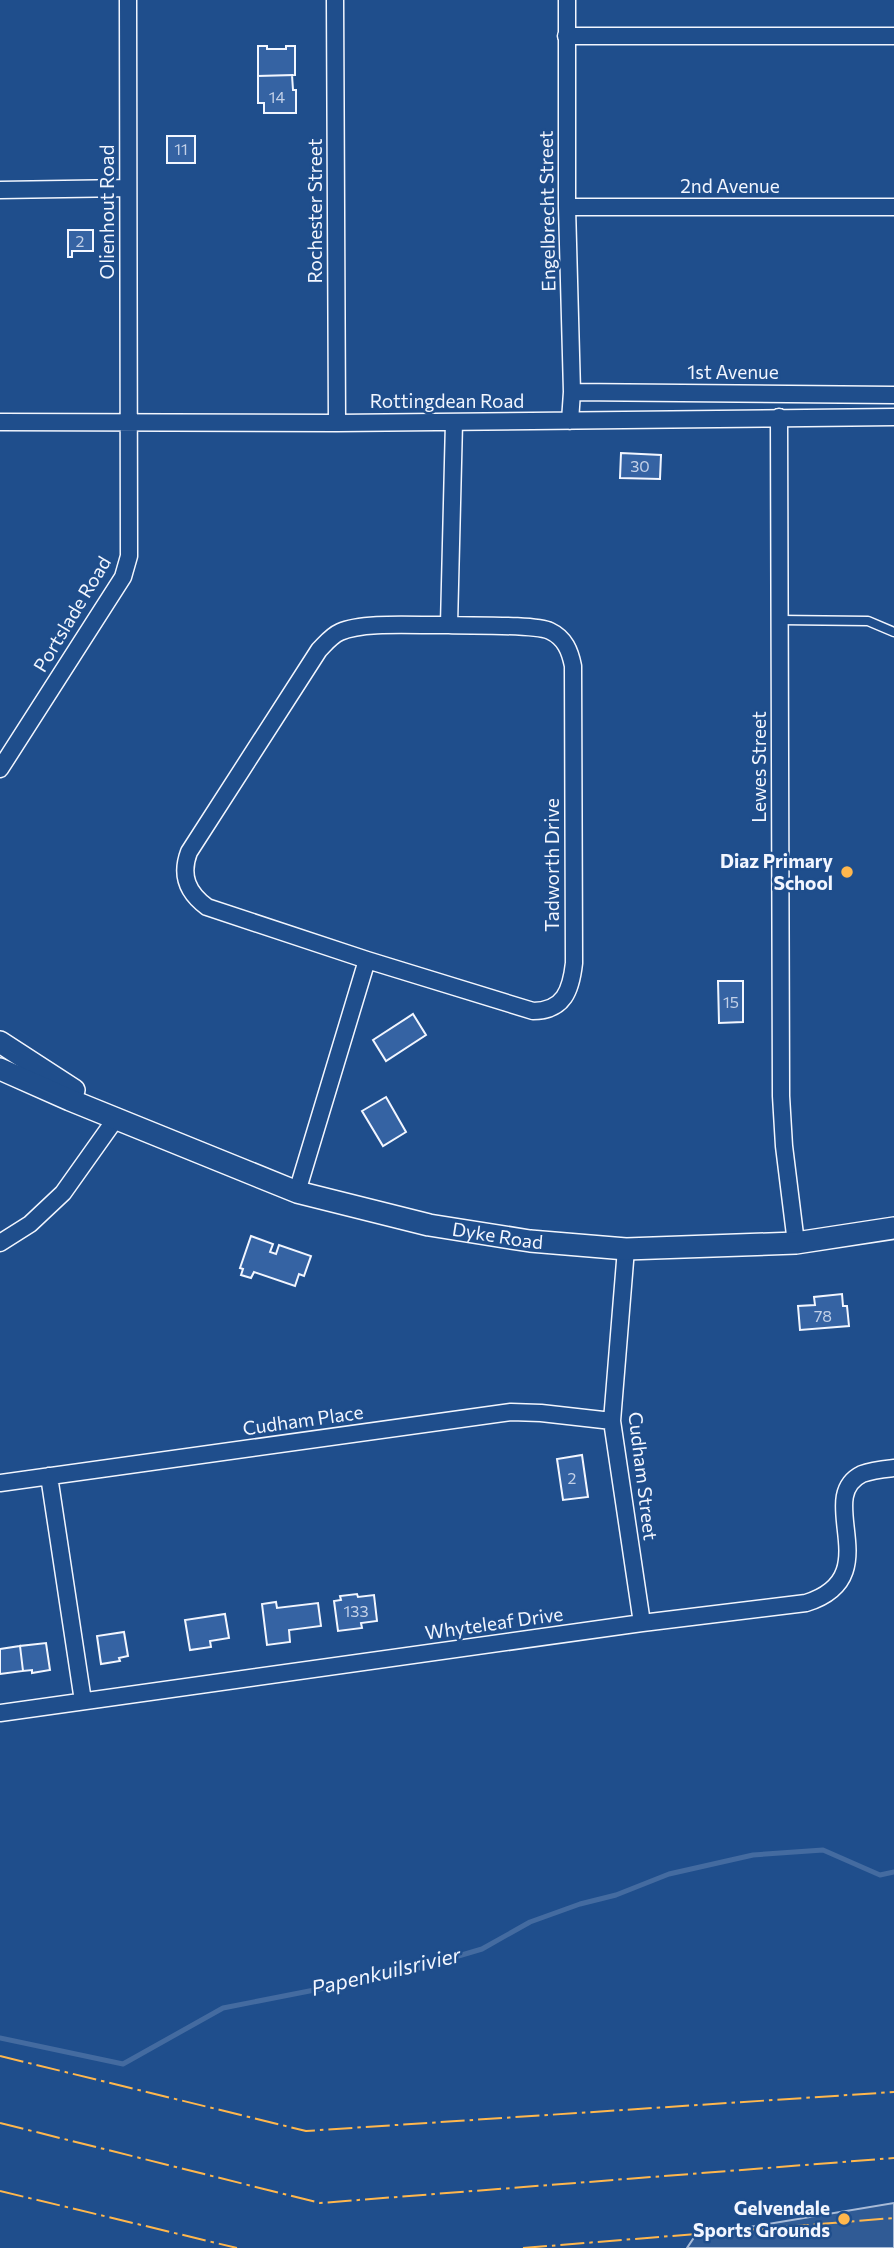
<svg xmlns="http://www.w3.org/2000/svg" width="894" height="2248" viewBox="0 0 894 2248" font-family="Commissioner,sans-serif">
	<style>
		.built { fill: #305b95; stroke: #a8bbd7; stroke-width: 2 }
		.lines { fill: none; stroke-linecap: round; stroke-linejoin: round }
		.stream { stroke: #446ba0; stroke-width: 5 }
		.building { fill: #3563a3; stroke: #f2f6ff; stroke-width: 2 }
		.service-casing { stroke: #f2f6ff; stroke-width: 11 }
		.minor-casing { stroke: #f2f6ff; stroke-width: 19 }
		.tertiary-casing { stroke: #f2f6ff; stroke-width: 24 }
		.service { stroke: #1f4e8c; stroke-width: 8 }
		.minor { stroke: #1f4e8c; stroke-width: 16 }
		.tertiary { stroke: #1f4e8c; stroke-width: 21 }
		.power { stroke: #ffb74d; stroke-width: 2; stroke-dasharray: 24 5 3.5 5; stroke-linecap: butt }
		.poi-dot { fill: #ffb74d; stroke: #1f4e8c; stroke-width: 2.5 }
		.labels { text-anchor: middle; stroke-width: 5; stroke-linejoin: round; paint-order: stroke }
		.number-label { font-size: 16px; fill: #c3d1e8 }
		.street-label { font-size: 19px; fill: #f2f6ff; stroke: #1f4e8c }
		.poi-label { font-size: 19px; font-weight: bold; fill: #f2f6ff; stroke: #1f4e8c; text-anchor: end }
		.water-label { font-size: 21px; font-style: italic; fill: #f2f6ff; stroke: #1f4e8c }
	</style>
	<rect width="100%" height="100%" fill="#1f4e8c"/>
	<path class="built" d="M894 2203V2248H687L695 2236Z"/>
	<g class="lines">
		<path class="stream" d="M0 2038 123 2064 223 2008 401 1973 482 1949 530 1922 580 1904 616 1895 669 1874 753 1855 823 1850 880 1875 894 1872"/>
	</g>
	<path class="building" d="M258 46H267V49H286V46H295V75L258 76Z
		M292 75 293 90H296V113H264V103H258V76Z
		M167 136H195V163H167Z
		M68 230H93V251H72V257H68Z
		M621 453 661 455 660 479 620 478Z
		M718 981H743V1022L719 1023Z
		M413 1014 426 1035 386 1061 373 1040Z
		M386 1097 406 1132 383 1146 362 1111Z
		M251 1236 273 1244 270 1252 276 1254 279 1245 311 1256 304 1276 299 1274 295 1286 254 1272 251 1278 241 1275 243 1269 240 1268Z
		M842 1294 843 1306H847L849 1326 800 1330 798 1306 815 1305 814 1297Z
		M582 1455 588 1497 563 1500 557 1459Z
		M357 1594 358 1597 374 1595 377 1621 361 1623 362 1628 338 1631 334 1601 341 1600 340 1596Z
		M276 1602 277 1608 318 1603 321 1626 289 1630 290 1642 267 1645 262 1604Z
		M225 1614 229 1638 210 1641 211 1647 190 1650 185 1620Z
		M124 1632 128 1656 119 1658 120 1661 101 1664 97 1636Z
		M46 1643 50 1670 32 1673V1670L23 1671 20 1646Z
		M20 1646 23 1671 0 1674V1649Z"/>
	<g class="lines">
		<g class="service-casing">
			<path id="service" d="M780 620 868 621 894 632"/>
		</g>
		<g class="minor-casing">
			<path id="minor" d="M335 0 337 423
				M567 0V207L572 392 570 421
				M566 36H894
				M0 190 128 188
				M567 207H894
				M572 392 894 395
				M779 417 781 1096 784 1146 796 1243
				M0 422 337 423 894 417
				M449 625C469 626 535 624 550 631 565 638 570 651 573 666L574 963C571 990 564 1011 533 1011L367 960 207 907C188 893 180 876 189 852L319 650C326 643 331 636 340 632 364 621 421 626 449 625Z
				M449 625 454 422
				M0 769 123 577 129 556 128 0
				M297 1192 367 960
				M0 1243 30 1224 63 1193 117 1117
				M626 1249 612 1421 642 1623
				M49 1476 83 1701
				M0 1483 511 1412 541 1413 612 1421
				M0 1713 642 1623 806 1603C889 1577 813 1498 862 1474 872 1470 884 1469 894 1468"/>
		</g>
		<g class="tertiary-casing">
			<g id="tertiary">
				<path d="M0 1042 74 1090"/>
				<path id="s1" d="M0 1069 70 1100 297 1192 429 1225 530 1241 626 1249 796 1243 894 1228"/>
			</g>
		</g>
		<use href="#service" class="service"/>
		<use href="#minor" class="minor"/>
		<use href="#tertiary" class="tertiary"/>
		<path class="power" d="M0 2056 306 2131 894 2092
			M0 2123 320 2203 894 2158
			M0 2191 237 2248
			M523 2248 894 2218"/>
	</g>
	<g class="poi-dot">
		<circle cx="847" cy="872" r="7"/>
		<circle cx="844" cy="2219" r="7"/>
	</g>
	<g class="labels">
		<g class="number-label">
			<text x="277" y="103">14</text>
			<text x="181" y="155">11</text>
			<text x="80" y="247">2</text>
			<text x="640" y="472">30</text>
			<text x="731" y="1008">15</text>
			<text x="823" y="1322">78</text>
			<text x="572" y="1484">2</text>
			<text x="356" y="1617">133</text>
		</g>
		<g class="street-label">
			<text x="730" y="193">2nd Avenue</text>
			<text transform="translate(315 211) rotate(-90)" y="7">Rochester Street</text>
			<text transform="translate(547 211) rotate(-91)" y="7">Engelbrecht Street</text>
			<text transform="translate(107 212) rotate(-90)" y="7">Olienhout Road</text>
			<text x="733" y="379">1st Avenue</text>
			<text x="447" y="408">Rottingdean Road</text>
			<text transform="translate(72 614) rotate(-59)" y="7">Portslade Road</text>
			<text transform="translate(759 767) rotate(-90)" y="7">Lewes Street</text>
			<text transform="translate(552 865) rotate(-90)" y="7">Tadworth Drive</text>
			<text dy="7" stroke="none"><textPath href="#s1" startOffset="527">Dyke Road</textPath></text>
			<text transform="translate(303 1420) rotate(-8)" y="7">Cudham Place</text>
			<text transform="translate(643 1476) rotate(83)" y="7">Cudham Street</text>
			<text transform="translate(494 1623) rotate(-8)" y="7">Whyteleaf Drive</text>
		</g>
		<g class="poi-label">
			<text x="833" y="868">Diaz Primary<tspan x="833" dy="22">School</tspan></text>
			<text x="830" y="2215">Gelvendale<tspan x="830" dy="22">Sports Grounds</tspan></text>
		</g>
		<g class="water-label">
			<text transform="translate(386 1972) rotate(-13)" y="7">Papenkuilsrivier</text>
		</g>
	</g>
</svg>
